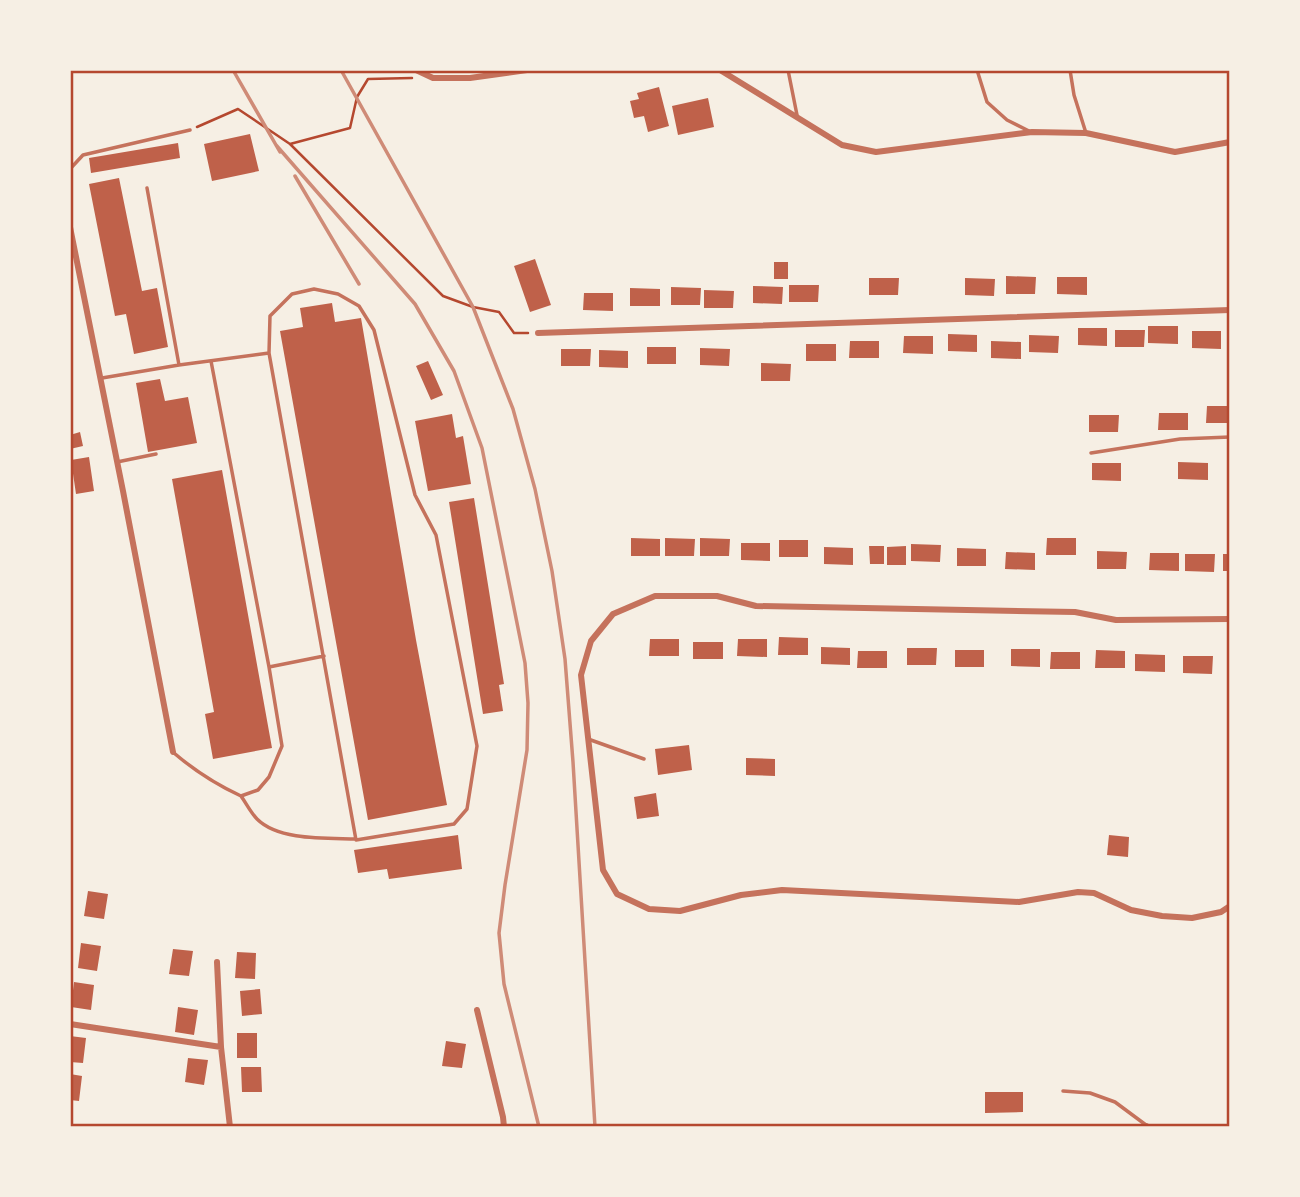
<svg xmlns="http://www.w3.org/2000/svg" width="1300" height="1197" viewBox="0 0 1300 1197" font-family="'Roboto Condensed',sans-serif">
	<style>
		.building { fill: #bf614a }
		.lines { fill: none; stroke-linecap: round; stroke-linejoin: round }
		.path { stroke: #b5482f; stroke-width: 2.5 }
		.service { stroke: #c5725c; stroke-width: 3.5 }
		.minor { stroke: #c5725c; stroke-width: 6 }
		.rail { stroke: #cf8b77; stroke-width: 3.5 }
		.neatline { fill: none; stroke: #b5482f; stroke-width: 2.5 }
	</style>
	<rect width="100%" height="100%" fill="#f6efe4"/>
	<path class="building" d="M659 87 669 126 648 132 644 116 634 118 630 101 639 99 637 93Z
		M708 98 714 127 678 135 672 106Z
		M250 134 259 171 212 181 204 144Z
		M178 143 180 158 91 173 89 158Z
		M119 178 142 291 157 288 168 347 134 354 126 314 115 316 89 184Z
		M535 259 551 305 530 312 514 266Z
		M774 262H788V279H774Z
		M1006 276 1036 277 1035 294H1006Z
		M1057 277H1087V295L1057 294Z
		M869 278H899L898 295H869Z
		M965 278 995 279 994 296 965 295Z
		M789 285H819L818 302H789Z
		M753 286 783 287 782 304 753 303Z
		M671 287 701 288 700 305H671Z
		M630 288 660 289V306H630Z
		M704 290 734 291 733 308H704Z
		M584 293H613V311L583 310Z
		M332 303 335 322 361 318 416 640 447 805 368 820 280 331 303 327 300 308Z
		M1148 326H1178V344L1148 343Z
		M1078 328H1107V346L1078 345Z
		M1115 330H1145L1144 347H1115Z
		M1192 331H1221V349L1192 348Z
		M948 334 977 335V352L948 351Z
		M1029 335 1059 336 1058 353 1029 352Z
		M904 336H933V354L903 353Z
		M850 341H879V358H849Z
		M991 341 1021 342V359L991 358Z
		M806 344H836V361H806Z
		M647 347H676V364H647Z
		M700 348 730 349 729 366 700 365Z
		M561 349H591L590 366H561Z
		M599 350 628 351V368L599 367Z
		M428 361 443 395 431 400 416 366Z
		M761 363 791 364 790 381H761Z
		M160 379 165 401 188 397 197 443 148 452 136 383Z
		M1207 406H1230V423H1206Z
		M1159 413H1188V430H1158Z
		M452 414 456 438 463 436 471 484 428 491 415 421Z
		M1089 415H1119L1118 432H1089Z
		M80 432 83 446 70 449V435Z
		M89 457 94 491 76 494 71 460Z
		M1178 462 1208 463V480L1178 479Z
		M1092 463H1121V481L1092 480Z
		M222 470 272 748 213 759 205 714 214 712 172 479Z
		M474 498 504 684 499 685 503 711 483 714 449 502Z
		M631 538 660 539V556H631Z
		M665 538 695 539 694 556H665Z
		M700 538 730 539 729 556H700Z
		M1047 538H1076V555H1046Z
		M779 540H808V557H779Z
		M741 543H770V561L741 560Z
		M911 544 941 545 940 562 911 561Z
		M869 546H884V564H870Z
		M906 546V565H887V547Z
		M824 547 853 548V565L824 564Z
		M957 548 986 549V566H957Z
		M1097 551 1127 552 1126 569H1097Z
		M1006 552 1035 553V570L1005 569Z
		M1150 553H1179V571L1149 570Z
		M1185 554H1215L1214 572 1185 571Z
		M1223 554H1230V571H1223Z
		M779 637 808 638V655H778Z
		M650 639H679V656H649Z
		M738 639H767V657L737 656Z
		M693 642H723V659H693Z
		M821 647 850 648V665L821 664Z
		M907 648H937L936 665H907Z
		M1011 649H1040V667L1011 666Z
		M955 650H984V667H955Z
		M1096 650 1125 651V668H1095Z
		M858 651H887V668H857Z
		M1051 652H1080V669H1050Z
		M1135 654 1165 655V672L1135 671Z
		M1183 656H1213L1212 674 1183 673Z
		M689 745 692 770 658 775 655 749Z
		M746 758 775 759V776L746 775Z
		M656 793 659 816 637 819 634 797Z
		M458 835 462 869 389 879 387 869 358 873 354 850Z
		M1109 835 1129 837 1128 857 1107 855Z
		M88 891 108 894 104 919 84 916Z
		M81 943 101 946 97 971 78 968Z
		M173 949 193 951 189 976 169 974Z
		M237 952 256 953 255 979 235 978Z
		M74 982 94 985 91 1010 71 1007Z
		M260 989 262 1014 242 1016 240 991Z
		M178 1007 198 1010 194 1035 175 1032Z
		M237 1033H257V1058H237Z
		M70 1036 86 1038 83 1063 70 1062Z
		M446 1041 466 1044 462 1068 442 1066Z
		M188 1058 208 1060 204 1085 185 1082Z
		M241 1067H261L262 1092H242Z
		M70 1074 82 1076 79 1101 70 1100Z
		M985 1092H1023V1112L985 1113Z"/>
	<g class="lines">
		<path class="path" d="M197 127 238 109 290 144 350 128 357 97 368 79 412 78
			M290 144 443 296 473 307 499 312 514 333H528"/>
		<path class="service" d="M788 70 797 115
			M977 70 987 102 1007 120 1029 131
			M1070 70 1074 95 1086 133
			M70 169 83 155 190 130
			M147 188 179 365
			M211 361 269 667
			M102 378 179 365 269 353 356 840 454 824 467 809 477 746 436 535 415 495 374 330 359 306 338 294 314 289 292 294 270 316 269 353
			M1091 453 1180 439 1230 437
			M117 462 156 454
			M588 739 644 759
			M174 753C195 771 215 784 241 796L258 790 269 777 282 746 269 667 324 656
			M241 796C246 803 251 813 257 819 279 841 327 838 356 839
			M1063 1091 1090 1093 1115 1102 1146 1125"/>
		<path class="minor" d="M416 70 433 78H470L527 70
			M720 70 842 145 876 152 1032 132 1086 133 1175 152 1230 142
			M70 227 123 491 173 752
			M538 333 1230 310
			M1230 619 1116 620 1075 612 756 606 717 596H655L613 614 591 641 581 675 603 870 617 894 649 909 680 911 741 895 782 890 1019 902 1078 892 1094 893 1131 910 1162 916 1192 918 1221 912 1230 906
			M217 962 221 1047 230 1127
			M477 1010 503 1117 504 1127
			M70 1024 221 1047
			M1145 1127 1146 1126 1148 1127"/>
		<path class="rail" d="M233 70 280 152
			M341 70 473 307 513 409 535 489 552 571 565 659 573 762 595 1127
			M276 145 415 304 454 371 482 448 525 663 528 703 527 750 505 885 499 933 504 984 539 1127
			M295 176 359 284"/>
	</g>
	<rect width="1300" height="1197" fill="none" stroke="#f6efe4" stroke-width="144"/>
	<rect x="72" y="72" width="1156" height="1053" class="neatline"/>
</svg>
